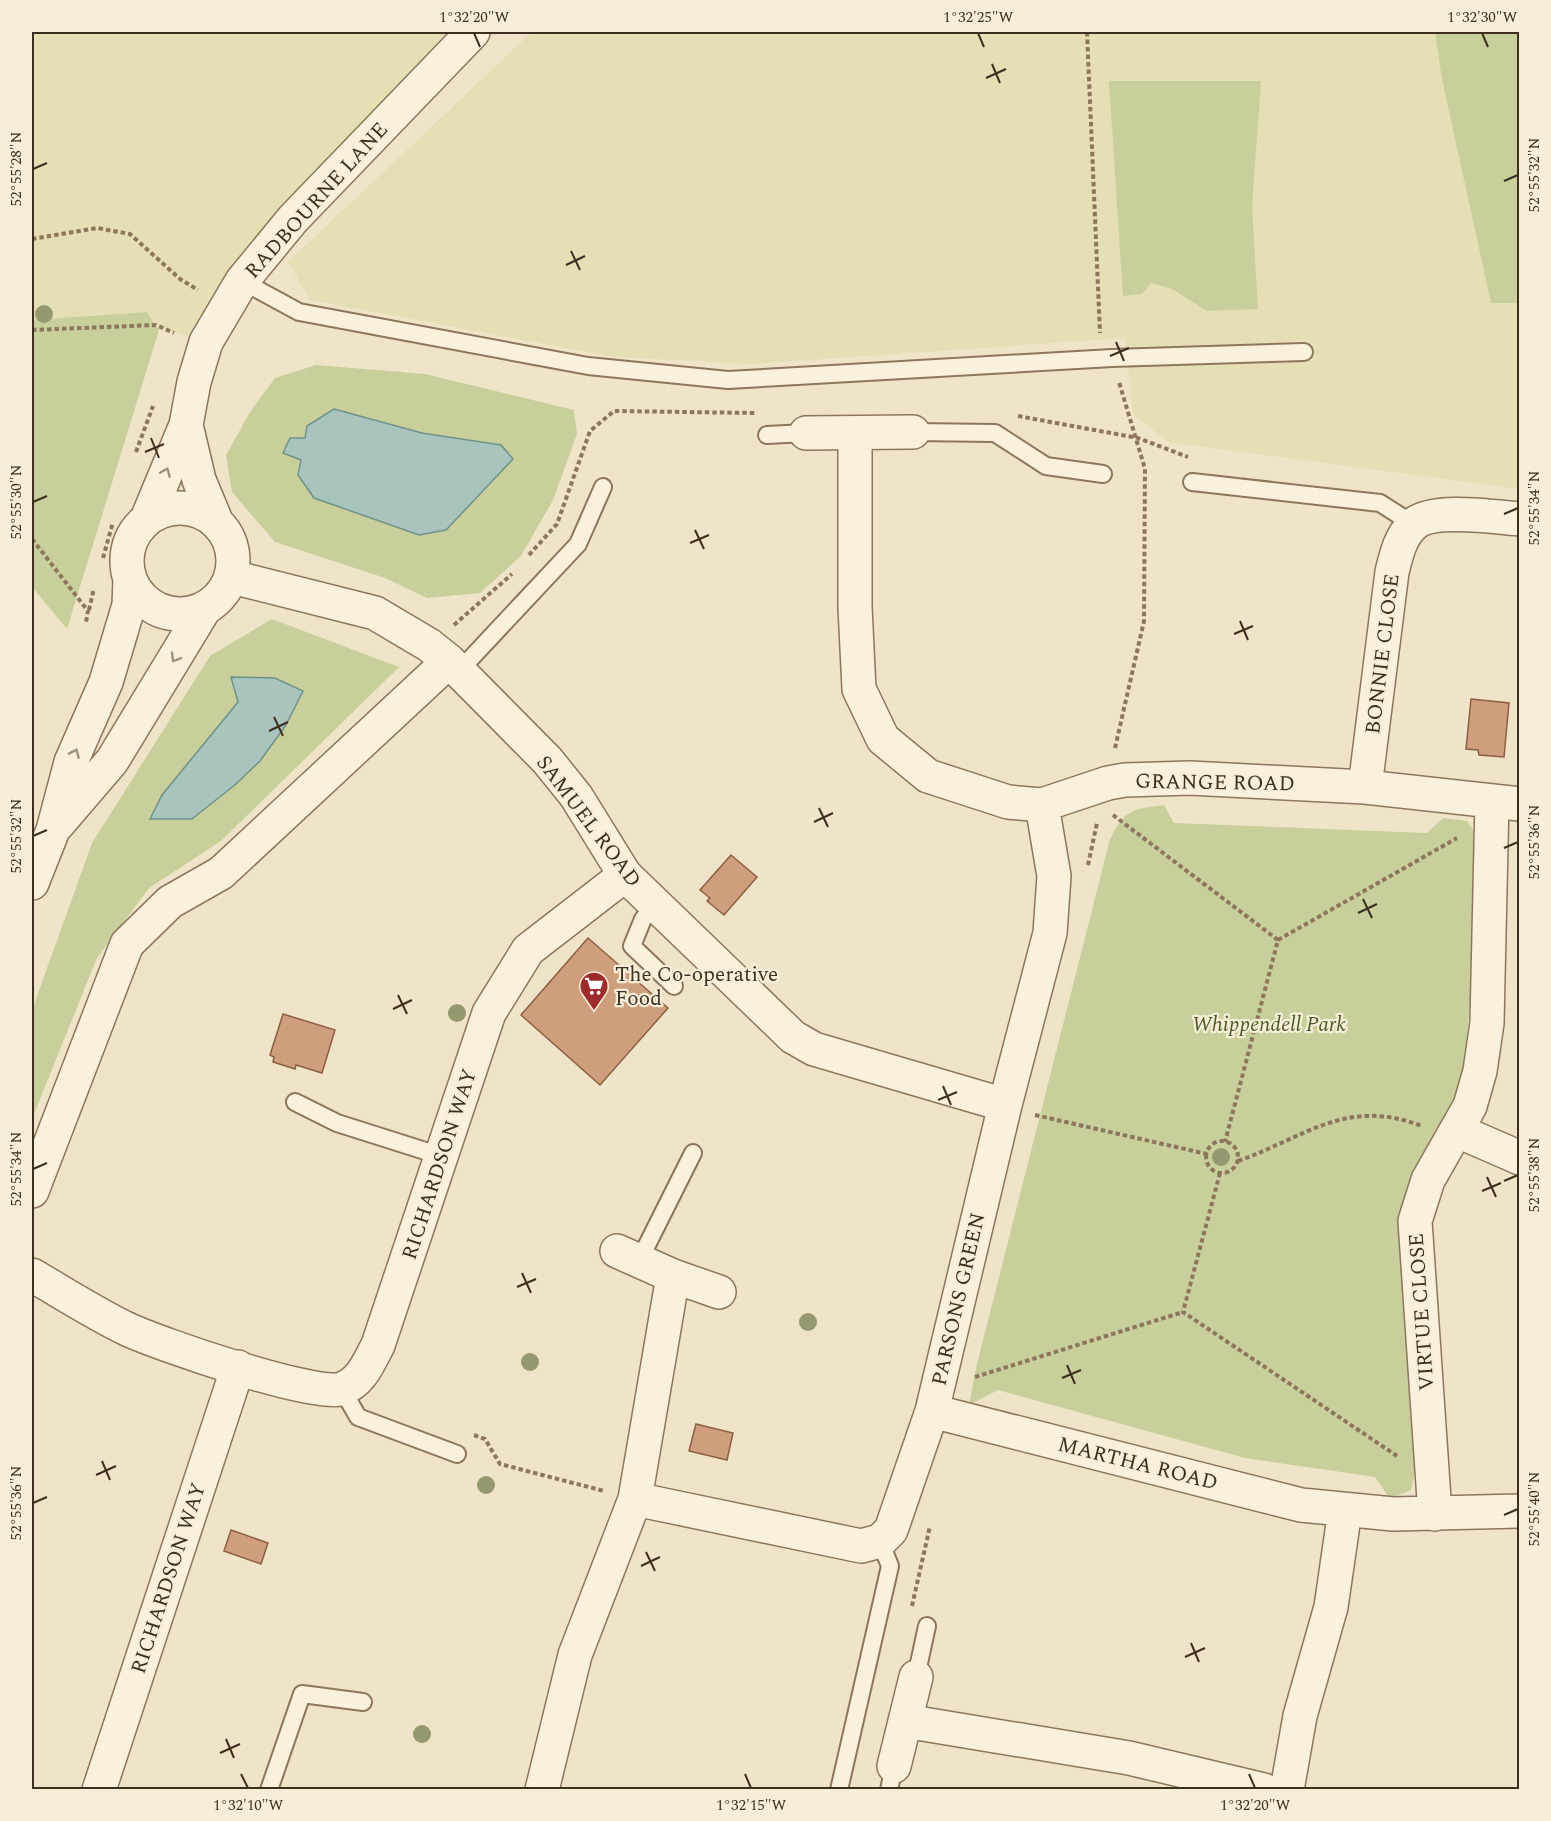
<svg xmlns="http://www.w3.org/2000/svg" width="1551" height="1821" viewBox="0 0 1551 1821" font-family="Spectral,serif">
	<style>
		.farmland { fill: #e6deb5 }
		.green { fill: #c9cf9b; fill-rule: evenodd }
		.water { fill: #a9c4bc; stroke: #6f938a; stroke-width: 1.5 }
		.building { fill: #cf9f7d; stroke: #8d5f41; stroke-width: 1.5 }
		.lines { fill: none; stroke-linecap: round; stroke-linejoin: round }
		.service-casing { stroke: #8d765c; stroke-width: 20 }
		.minor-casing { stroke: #8d765c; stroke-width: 36 }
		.tertiary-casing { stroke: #8d765c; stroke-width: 36 }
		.path { stroke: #8d765c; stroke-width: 4; stroke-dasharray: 4.5 3; stroke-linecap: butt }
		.service { stroke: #faf1dc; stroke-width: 16 }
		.minor { stroke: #faf1dc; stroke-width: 33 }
		.tertiary { stroke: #faf1dc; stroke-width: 33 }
		.tree { fill: #96986f }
		.oneway { stroke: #9c907e }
		.ticks { fill: none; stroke: #3d2e20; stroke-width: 2 }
		.labels { text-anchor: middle; stroke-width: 4.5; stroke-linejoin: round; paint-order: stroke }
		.street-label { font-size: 21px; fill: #3d2e20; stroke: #f7eed8 }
		.poi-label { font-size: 21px; fill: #3d2e20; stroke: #f7eed8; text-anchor: start }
		.park-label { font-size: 21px; font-style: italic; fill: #4d5a26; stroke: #f7eed8 }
		.neatline { fill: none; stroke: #3d2e20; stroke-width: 2 }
		.ticks-label { font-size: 15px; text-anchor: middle; fill: #3d2e20 }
	</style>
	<rect width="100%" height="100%" fill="#f0e4c8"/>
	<path class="farmland" d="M32 32H475L206 342 160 328 147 312 32 320Z
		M532 32H1519V489L1168 442 1133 414 1125 338 752 364 613 357 310 300 288 262Z"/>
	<path class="green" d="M1435 32H1519V303H1491L1442 79Z
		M1109 81H1261L1252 206 1258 309 1207 311 1172 289 1151 283 1142 294 1123 296Z
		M147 312 159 330 67 629 32 587V320Z
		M316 365 425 374 574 410 577 434 553 500 521 556 480 593 427 598 385 578 275 542 232 492 226 455 250 412 275 378ZM422 433 501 445 419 535 314 498 298 475 301 460Z
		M272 619 399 667 221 841 149 888 97 958 32 1119V1010L92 843 210 656ZM238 702 260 761 192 819 151 818 162 795Z
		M1164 805 1174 823 1427 833 1443 818 1467 821 1475 833 1470 1001 1463 1079 1438 1132 1411 1177 1402 1218 1419 1455 1411 1490 1390 1499 1375 1477 1245 1458 998 1390 969 1405 976 1368 1110 839C1125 810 1131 809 1164 805Z"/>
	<path class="water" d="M334 409 422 433 501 445 513 459 446 530 419 535 314 498 298 475 301 460 283 453 290 438H305L307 426Z
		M231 677 275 678 303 691 286 725 260 761 236 784 192 819H150L162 795 238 702Z"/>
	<path class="building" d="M1471 699 1509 703 1504 757 1479 755 1478 750 1466 749Z
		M731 855 757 877 724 915 707 901 710 898 700 890Z
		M588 938 668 1008 600 1085 521 1015Z
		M283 1014 335 1030 322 1073 296 1065 295 1069 273 1062 274 1057 270 1055Z
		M696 1424 733 1433 727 1460 689 1451Z
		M231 1530 268 1543 261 1564 224 1551Z"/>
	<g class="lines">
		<g class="service-casing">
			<path id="service" d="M242 281 299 312 588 366 728 380 1112 358 1304 352
				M913 432 995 433 1046 466 1103 474
				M767 435 806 433
				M1192 482 1380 503 1413 524
				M459 671 578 544 603 487
				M655 906 643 919 632 946 674 986
				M295 1102 337 1123 441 1156
				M639 1261 693 1153
				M342 1389 358 1417 457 1454
				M916 1677 927 1626
				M269 1790 302 1694 363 1702
				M839 1790 890 1566 880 1541
				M889 1790 894 1766"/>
		</g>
		<g class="minor-casing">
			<path id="minor" d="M806 433 913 432
				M855 433V607L859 689 883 739 928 776 1008 802 1042 805 1108 783 1125 780 1190 778 1365 787 1520 804
				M232 577 375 613 429 645 449 661 547 760 576 796 625 875 793 1037 814 1049 1005 1105
				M1365 787 1392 572C1396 556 1400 537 1413 525 1431 507 1495 517 1520 519
				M1458 1131 1520 1158
				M32 1191 127 944 170 902 221 873 449 661
				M617 1251 673 1276 719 1292
				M32 1275C63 1293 94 1313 127 1329 159 1344 313 1397 341 1389 361 1383 369 1362 378 1345L489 1013 528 950 625 875
				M932 1411 1301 1505 1393 1514 1520 1511
				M635 1499 861 1546 880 1541 891 1530 932 1411 1005 1105 1050 933 1054 876 1042 805
				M1435 1514 1415 1221 1428 1180 1470 1106 1480 1071 1487 1023 1492 801
				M905 1721 1129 1758 1264 1790
				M894 1766 916 1677
				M99 1790 238 1367
				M542 1790 575 1655 635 1499 673 1276
				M1287 1790 1300 1716 1331 1607 1345 1510"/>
		</g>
		<g class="tertiary-casing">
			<path id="tertiary" d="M186 425 199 480 216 521
				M127 561a53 53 0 1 1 106 0a53 53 0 1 1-106 0Z
				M147 519 186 425 194 382 206 342 242 281 293 219 473 32
				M58 824 112 761 205 608
				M32 883 53 830 71 762 106 682 129 605 130 579"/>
		</g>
		<path class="path" d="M1087 32 1100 333
			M32 239 97 228 130 234 180 279 198 290
			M32 330 156 325 174 333
			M1018 416 1138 438 1188 457
			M136 452 153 406
			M32 539 88 611 86 622
			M529 555 557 524 590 431 614 411 756 413
			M103 558 113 522
			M89 610 94 588
			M454 625 512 574
			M1115 748 1144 621 1145 469 1119 382
			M1113 815 1278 940 1225 1142
			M1088 865 1097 823
			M1278 940 1457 838
			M1035 1115 1207 1154
			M1206 1157a16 16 0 1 1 32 0a16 16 0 1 1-32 0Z
			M1238 1161C1306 1137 1346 1097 1422 1126
			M1220 1173 1183 1312 1397 1456
			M975 1377 1183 1312
			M474 1435 485 1439 500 1464 604 1491
			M912 1606 930 1526"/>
		<use href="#service" class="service"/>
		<use href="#minor" class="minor"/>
		<use href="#tertiary" class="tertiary"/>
	</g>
	<g class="tree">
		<circle cx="44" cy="314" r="9"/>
		<circle cx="457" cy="1013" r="9"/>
		<circle cx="1221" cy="1157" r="9"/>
		<circle cx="808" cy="1322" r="9"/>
		<circle cx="530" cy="1362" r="9"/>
		<circle cx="486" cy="1485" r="9"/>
		<circle cx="422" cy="1734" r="9"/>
	</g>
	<defs><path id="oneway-chevron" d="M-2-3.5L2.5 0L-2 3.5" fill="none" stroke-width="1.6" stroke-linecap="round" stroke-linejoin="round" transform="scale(1.5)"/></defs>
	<g class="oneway">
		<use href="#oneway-chevron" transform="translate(166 472) rotate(-67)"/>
		<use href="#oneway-chevron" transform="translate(175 658) rotate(120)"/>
		<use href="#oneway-chevron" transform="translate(75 753) rotate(-66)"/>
	</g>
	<path class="ticks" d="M474 33 480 47M978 33 984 47M1482 33 1488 47M992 64 1000 83M986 78 1006 69M33 169 47 163M1504 181 1518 175M571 251 580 270M566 265 585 256M1116 342 1124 361M1110 356 1129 348M151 438 159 458M145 452 164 444M33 502 47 496M1504 514 1518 508M695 530 704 549M690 543 709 535M1240 621 1248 640M1234 634 1253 626M274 717 283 736M269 731 288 722M819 808 828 827M814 822 833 813M33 836 47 830M1504 848 1518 842M1363 899 1372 918M1358 913 1377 904M398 995 407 1014M393 1009 412 1000M943 1086 951 1105M938 1100 957 1092M33 1169 47 1163M1487 1177 1496 1197M1504 1181 1518 1175M1482 1191 1501 1183M522 1273 531 1293M517 1287 536 1279M1067 1365 1075 1384M1062 1378 1081 1370M102 1461 110 1480M96 1475 116 1466M33 1503 47 1497M1504 1515 1518 1509M646 1552 655 1571M641 1566 660 1557M1191 1643 1199 1662M1185 1657 1205 1648M226 1739 234 1758M220 1753 240 1744M241 1774 248 1788M745 1774 751 1788M1249 1774 1255 1788"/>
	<defs>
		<g id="supermarket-pin" transform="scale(1.5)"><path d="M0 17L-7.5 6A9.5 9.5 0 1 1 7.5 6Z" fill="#9e2a2b" stroke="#f7eed8"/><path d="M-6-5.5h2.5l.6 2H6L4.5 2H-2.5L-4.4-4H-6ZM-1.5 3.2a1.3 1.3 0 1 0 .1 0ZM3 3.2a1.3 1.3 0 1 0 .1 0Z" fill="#fff"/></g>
	</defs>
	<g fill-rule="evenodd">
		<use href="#supermarket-pin" x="594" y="986"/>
	</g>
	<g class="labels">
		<g class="street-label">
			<text transform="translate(316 200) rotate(-48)" y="7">RADBOURNE LANE</text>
			<text transform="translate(1382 654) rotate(-83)" y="7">BONNIE CLOSE</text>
			<text transform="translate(1215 782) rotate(1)" y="7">GRANGE ROAD</text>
			<text transform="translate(589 821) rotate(53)" y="7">SAMUEL ROAD</text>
			<text transform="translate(439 1164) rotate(-72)" y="7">RICHARDSON WAY</text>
			<text transform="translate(958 1299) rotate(-77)" y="7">PARSONS GREEN</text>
			<text transform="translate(1421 1312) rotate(-94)" y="7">VIRTUE CLOSE</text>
			<text transform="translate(1138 1463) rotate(14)" y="7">MARTHA ROAD</text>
			<text transform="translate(168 1578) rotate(-72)" y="7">RICHARDSON WAY</text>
		</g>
		<g class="poi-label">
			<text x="615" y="981">The Co-operative<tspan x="615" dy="24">Food</tspan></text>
		</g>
		<g class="park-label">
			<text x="1269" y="1031">Whippendell Park</text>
		</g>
	</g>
	<rect width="1551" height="1821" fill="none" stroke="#f7eed8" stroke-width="66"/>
	<rect x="33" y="33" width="1485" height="1755" class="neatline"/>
	<g class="ticks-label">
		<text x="474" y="22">1°32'20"W</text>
		<text x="978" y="22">1°32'25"W</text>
		<text x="1482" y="22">1°32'30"W</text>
		<text transform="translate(16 169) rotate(-90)" y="5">52°55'28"N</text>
		<text transform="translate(1534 175) rotate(-90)" y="5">52°55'32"N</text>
		<text transform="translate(16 502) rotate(-90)" y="5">52°55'30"N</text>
		<text transform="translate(1534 508) rotate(-90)" y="5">52°55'34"N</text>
		<text transform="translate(16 836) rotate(-90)" y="5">52°55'32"N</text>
		<text transform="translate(1534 842) rotate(-90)" y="5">52°55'36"N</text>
		<text transform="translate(16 1169) rotate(-90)" y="5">52°55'34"N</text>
		<text transform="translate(1534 1175) rotate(-90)" y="5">52°55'38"N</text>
		<text transform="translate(16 1503) rotate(-90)" y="5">52°55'36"N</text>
		<text transform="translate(1534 1509) rotate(-90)" y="5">52°55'40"N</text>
		<text x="248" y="1810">1°32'10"W</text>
		<text x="751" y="1810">1°32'15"W</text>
		<text x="1255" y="1810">1°32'20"W</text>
	</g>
</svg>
